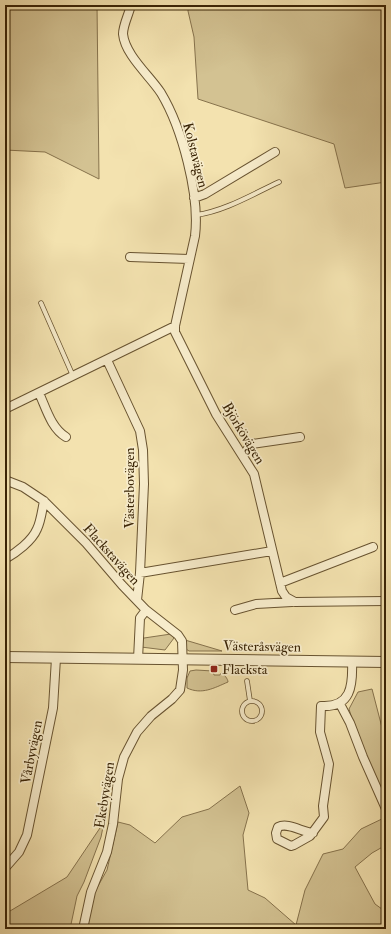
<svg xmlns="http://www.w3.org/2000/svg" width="391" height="934" viewBox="0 0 391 934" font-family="'IM FELL Double Pica',serif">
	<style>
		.green { fill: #d3c292; stroke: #86724c }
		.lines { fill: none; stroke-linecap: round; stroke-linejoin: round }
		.service-casing { stroke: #685330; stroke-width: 5.5 }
		.minor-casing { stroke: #685330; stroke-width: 10 }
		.tertiary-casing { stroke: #685330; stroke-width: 12 }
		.service { stroke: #f7eccb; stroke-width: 4 }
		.minor { stroke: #f7eccb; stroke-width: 8 }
		.tertiary { stroke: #f7eccb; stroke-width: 10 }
		.poi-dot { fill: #8f2418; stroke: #f7eccb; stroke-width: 1.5 }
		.labels { text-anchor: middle; stroke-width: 3.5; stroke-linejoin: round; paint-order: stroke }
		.street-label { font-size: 14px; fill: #392305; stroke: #f7eccb }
		.poi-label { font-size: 14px; fill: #392305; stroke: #f7eccb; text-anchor: start }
	</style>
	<rect width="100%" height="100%" fill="#f3e2af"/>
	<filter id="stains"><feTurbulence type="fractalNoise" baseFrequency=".005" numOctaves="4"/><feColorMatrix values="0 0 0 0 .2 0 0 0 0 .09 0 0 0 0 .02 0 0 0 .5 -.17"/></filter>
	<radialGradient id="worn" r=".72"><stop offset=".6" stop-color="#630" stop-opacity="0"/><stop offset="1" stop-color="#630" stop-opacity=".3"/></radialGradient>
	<path class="green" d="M5 5H97L99 179 45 152 5 150Z
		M188 5H386V182L345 188 334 144 198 99 194 37 188 11Z
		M171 634 174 638 165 650 141 647 139 645 144 638Z
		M185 640 222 651H189L186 649Z
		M196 670 213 671 214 675H220L221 673C224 674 228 679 228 682 214 688 202 695 187 688V678L190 671Z
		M372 689 386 743V805L355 729 349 709 358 692Z
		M240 786 249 813 243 835 248 890 265 898 296 925 305 890 323 854 343 849 361 829 386 817V845L372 853 355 867 375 904 386 912V929H85L93 895 107 870 118 822 130 825 155 843 182 817 209 809Z
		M104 822 101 837 84 882 77 896 70 929H5V914L67 877Z"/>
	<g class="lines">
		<g class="service-casing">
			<path id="service" d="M196 215C225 211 253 194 279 182
				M41 303 73 376
				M247 681 250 701
				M242 711a10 10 0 1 1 20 0a10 10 0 1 1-20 0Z"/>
		</g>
		<g class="minor-casing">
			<path id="minor" d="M131 5C129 14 123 25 123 34 125 55 150 76 161 93 182 128 200 195 195 236L175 326V332L216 414 254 474 282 591 286 597 295 602 386 601
				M194 198 205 194 275 152
				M130 257 189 259
				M107 360 140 431 143 450 144 484 140 573 137 600
				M39 393C46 408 51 428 66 437
				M5 409 175 326
				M243 456 249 447 252 444 300 437
				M5 480 23 487 44 501 86 543 122 585 146 610 178 635 182 641 183 670 180 690 172 699 151 716 137 732 124 757 118 779 113 824 107 852 91 892 83 929
				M5 559C16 553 32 541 37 529 41 521 42 510 44 501
				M140 573 272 551
				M280 583 373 547
				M235 610 256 604 292 602
				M138 659 140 618 146 610
				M340 704 350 723 363 757 386 809
				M313 833C302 832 288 822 278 827L276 833 277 839 291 846 294 845 310 836 324 817 323 806 329 764 320 732 321 706C351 708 353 686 352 661
				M5 868 19 852 27 835 53 708 56 658"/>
		</g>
		<g class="tertiary-casing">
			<path id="tertiary" d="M5 657 386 662"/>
		</g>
		<use href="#service" class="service"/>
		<use href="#minor" class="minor"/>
		<use href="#tertiary" class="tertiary"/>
	</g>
	<rect class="poi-dot" x="210" y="665" width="8" height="8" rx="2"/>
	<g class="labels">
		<g class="street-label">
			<text transform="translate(196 155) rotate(76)" y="5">Kolstavägen</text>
			<text transform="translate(244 433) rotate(59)" y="5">Björkövägen</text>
			<text transform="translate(129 488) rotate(-90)" y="5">Västerbovägen</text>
			<text transform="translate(112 554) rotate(48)" y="5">Flackstavägen</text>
			<text transform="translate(262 646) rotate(1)" y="5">Västeråsvägen</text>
			<text transform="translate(31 752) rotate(-79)" y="5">Vårbyvägen</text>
			<text transform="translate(104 795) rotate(-81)" y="5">Ekebyvägen</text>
		</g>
		<g class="poi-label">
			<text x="222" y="674">Flacksta</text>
		</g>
	</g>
	<rect width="391" height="934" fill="none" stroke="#f3e2af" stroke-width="20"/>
	<rect x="6" y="6" width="379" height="922" fill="none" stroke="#392305" stroke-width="2"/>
	<rect x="10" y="10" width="371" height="914" fill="none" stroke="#392305"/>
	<rect width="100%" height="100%" filter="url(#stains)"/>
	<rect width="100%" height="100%" fill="url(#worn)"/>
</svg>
